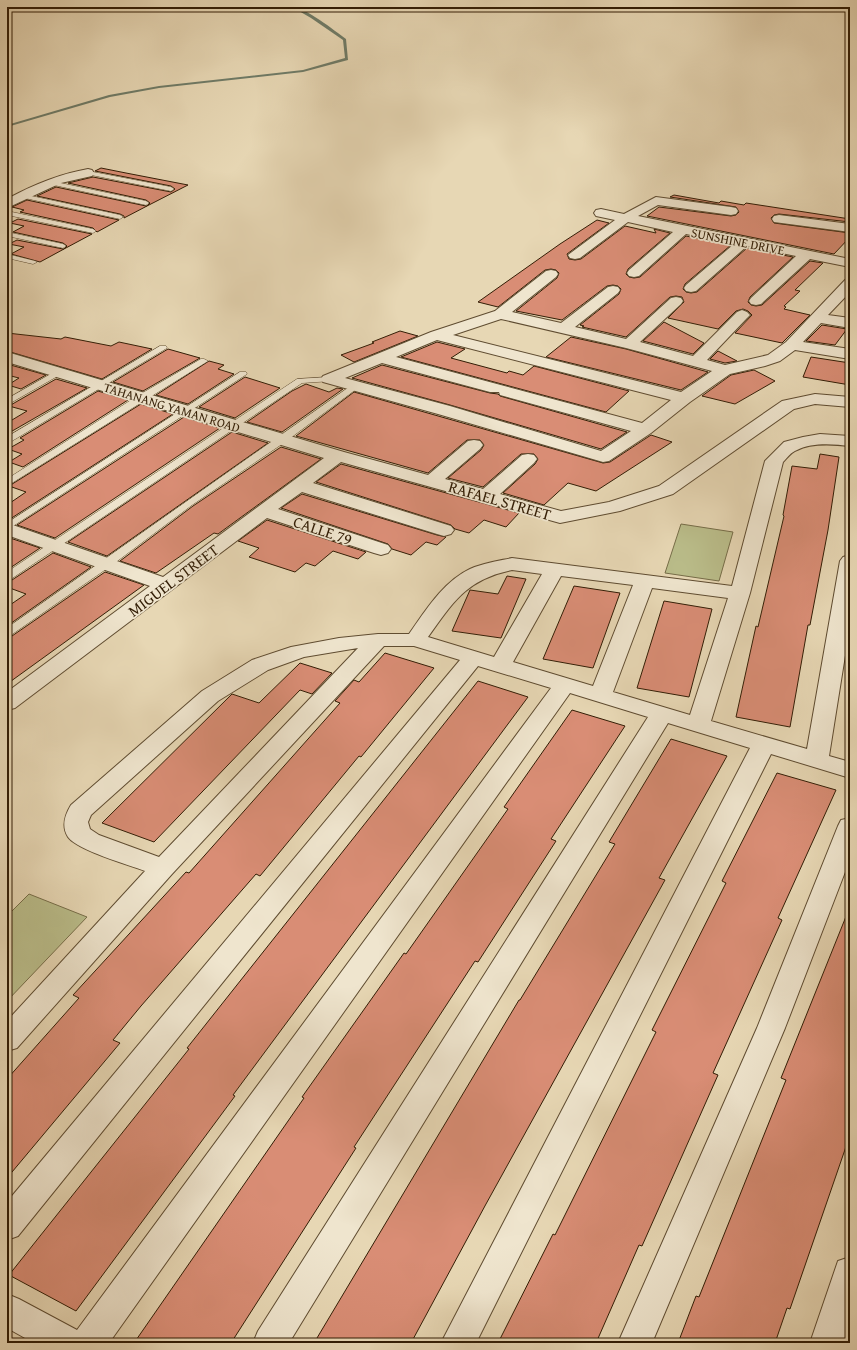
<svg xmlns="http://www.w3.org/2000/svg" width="857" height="1350" viewBox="0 0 857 1350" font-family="'Gentium Book Plus',serif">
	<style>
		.green { fill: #babd8a; stroke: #766d48 }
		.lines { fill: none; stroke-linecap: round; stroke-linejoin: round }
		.stream { fill: #6f7b67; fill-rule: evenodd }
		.building { fill: #d98d75; stroke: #321d05 }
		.service-casing { stroke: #5f4c31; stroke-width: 1 }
		.minor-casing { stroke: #5f4c31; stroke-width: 2 }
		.service { fill: #efe5ce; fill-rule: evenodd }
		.minor { fill: #efe5ce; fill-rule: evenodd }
		.labels { text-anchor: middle; stroke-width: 3.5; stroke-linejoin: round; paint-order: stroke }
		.far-street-label { font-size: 13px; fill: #321d05; stroke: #efe5ce }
		.street-label { font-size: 16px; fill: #321d05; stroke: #efe5ce }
	</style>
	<rect width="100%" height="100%" fill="#e7d7b4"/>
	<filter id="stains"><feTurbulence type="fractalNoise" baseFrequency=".005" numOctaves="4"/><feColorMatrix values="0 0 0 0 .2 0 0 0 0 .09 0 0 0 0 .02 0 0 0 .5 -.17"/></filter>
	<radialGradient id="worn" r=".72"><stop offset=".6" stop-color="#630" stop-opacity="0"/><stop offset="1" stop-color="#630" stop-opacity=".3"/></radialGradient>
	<path class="green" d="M681 524 733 532 719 581 665 573Z
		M29 894 87 917 7 1001V916Z"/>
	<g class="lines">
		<path class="stream" d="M292 7C305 7 335 31 346 39L348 60 303 72 159 88 110 97 7 127V125L109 95 159 86 303 70 345 58 343 40 311 18Z"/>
	</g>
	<path class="building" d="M101 168 126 173 188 185 147 206 150 203 146 200 68 183 93 177 171 192 175 189 171 186 95 171Z
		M56 187 146 206H147L124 218V216L120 214 37 196Z
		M674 195 719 203 721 201 744 205 746 203 850 219V222L779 214 774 215 771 218 774 223 850 233V237L834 254 647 216 659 207 731 216 736 215 739 212 736 207 670 197Z
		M27 200 119 220 97 232 93 228 20 212 24 210 12 207Z
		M18 219 92 234 64 249 67 246 63 243 13 232 24 226 10 223Z
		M597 220 609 223 567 254 569 259 575 260 581 259 625 226 656 233 654 229 670 233 628 269 626 274 629 277 634 278 640 277 686 236 731 245 685 284 683 289 686 292 691 293 697 292 747 248 793 257 750 297 748 302 751 305 756 306 762 305 810 261 823 263 795 290 800 291 784 306 786 307 784 309 810 315 782 343 735 333 752 315 748 311 743 309 736 311 718 329 668 318 684 302 682 297 676 296 670 297 626 337 582 327 584 326 580 325 619 294 621 289 618 286 613 285 607 286 562 320 516 311 557 278 559 273 556 270 551 269 545 270 498 307 478 302 560 244Z
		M17 240 63 249H64L40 262 11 254 24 247 9 244Z
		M664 322 704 343 693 354 643 341Z
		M822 325 847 329 835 345 806 341Z
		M400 331 418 336 354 362 341 355 374 343 372 342Z
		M7 333 61 339 65 337 111 346 119 342 152 349 102 379 7 351Z
		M571 337 626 349 708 372 681 390 546 357Z
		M437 342 465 349 451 358 507 373 509 371 523 375 534 366 629 391 606 412 401 357Z
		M168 349 200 358 143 391 113 382Z
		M718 351 737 361 725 363 710 359Z
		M811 357 850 363V385L803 377Z
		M209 361 224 365 218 369 234 374 188 404 156 395Z
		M7 364 46 375 21 389 8 385 19 378 7 375Z
		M382 365 490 393 498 394 500 396 627 432 601 449 450 405 352 378Z
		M754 370 775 381 735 404 702 396 731 375Z
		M245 377 280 388 235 418 199 407Z
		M56 379 87 388 7 434V423L27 411 9 406Z
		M306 384 329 392 337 388 343 389 282 432 247 422 292 391Z
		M98 391 128 400 23 467 9 462 22 454 8 449 24 440 20 438Z
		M354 392 603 463 610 462 651 435 672 442 596 491 568 483 544 505 503 493 535 464 538 459 534 454H521L483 487 448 478 481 450 484 445 480 440H467L428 473 296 436Z
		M141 404 173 414 7 521V505L26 492 9 486Z
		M184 417 220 428 55 538 17 525Z
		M232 432 268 443 107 556 68 542Z
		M281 447 321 459 218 534 214 533 156 573 120 561 193 506Z
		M820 454 839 457 828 530 810 625H808L790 727 736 717 756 626 758 627 784 516 783 515 792 466 817 469Z
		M341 464 519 513 506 527 484 520 469 533 455 529 451 525 316 482Z
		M302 494 437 535 446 537 437 545 426 542 411 555 392 549 388 544 281 508Z
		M267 520 366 552 358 559 333 551 315 566 306 563 295 572 249 557 259 548 238 541Z
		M7 537 40 548 7 570Z
		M53 553 91 567 7 626V607L26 594 7 587V581L12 580Z
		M105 572 144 585 7 684V637L12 636Z
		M507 576 526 579 501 638 452 631 470 590 498 594Z
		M574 586 620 593 593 668 543 659Z
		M664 601 712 609 689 697 637 688Z
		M385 653 434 668 361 757 359 756 260 876 256 874 141 1006 113 1040 120 1043 7 1178V1079L79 998 73 995 186 872 189 873 340 703 335 701 354 680 359 682Z
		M300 663 332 673 312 694 300 690 154 842 102 823 232 694 259 703Z
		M478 681 528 697 233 1095 235 1096 76 1311 9 1275 189 1049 187 1048Z
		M572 710 625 726 551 839 556 841 478 962 475 961 354 1147 356 1148 231 1343H134L304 1098 302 1097 404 953 406 954 508 809 504 807Z
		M671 739 727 756 659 878 665 880 486 1204 411 1343H314L519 1000H520L615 844 609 842Z
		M777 773 836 790 778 918 782 920 713 1073 718 1075 642 1246 639 1245 596 1343H498L553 1234 555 1235 656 1032 652 1030 726 883 722 881Z
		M849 909 850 1135 790 1309 787 1308 775 1343H678L696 1296 699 1297 786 1080 781 1078Z"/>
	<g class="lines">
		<g class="service-casing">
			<path id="service" d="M88 171 171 187 174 189 171 191 86 174V172Z
				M51 181 146 201 149 203 146 205 49 184 48 183Z
				M22 194 120 215 123 217 120 219 20 197V195Z
				M7 211 93 229 96 231 93 233 7 215Z
				M7 232 63 244 66 246 63 248 7 236Z
				M7 254 35 261 37 262 33 264 7 258Z
				M160 346H166L167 348 7 444V437Z
				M201 359H204L208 361 7 486V479L139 395Z
				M56 371H62L63 373 7 405V399Z
				M240 372H246L247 374 7 530V523Z
				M329 377 333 379 332 381 302 383 11 579 7 580V572L297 379Z
				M352 385H355L359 387 285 442 192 505 112 565 11 635 7 636V628Z"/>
		</g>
		<g class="minor-casing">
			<path id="minor" d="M88 169 92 170 94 173 92 176 61 183 7 208V199C33 185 59 174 88 169Z
				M656 197 731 207 736 208 738 211 736 214 731 215 658 205 638 216 850 259V267L810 259 761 304 756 305 751 304 749 301 751 298 796 256 747 246 696 291 691 292 686 291 684 288 686 285 734 244 686 234 639 276 634 277 629 276 627 273 629 270 673 232 628 222 580 258 575 259 570 258 568 255 615 220 596 216 594 213 596 210 601 209 624 214Z
				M779 215 850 224V232L774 222 772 219 774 216Z
				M551 270 556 271 558 274 556 277 512 312 561 323 608 287 613 286 618 287 620 290 618 293 575 327 626 339 671 298 676 297 681 298 683 301 681 304 640 342 693 356 737 312 742 310 747 312 750 315 747 318 707 360 725 365 768 355 786 342 845 280 850 279V292L828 315 850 318V328L821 323 803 342 850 349V359L795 350 780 361 765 366 730 374 690 402 651 433 609 461 603 462 438 414 323 382 321 379 323 376 431 332 495 311 546 271ZM501 319 626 348 712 371 681 392 453 335ZM437 340 671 400 642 423 396 357ZM382 363 490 392H499L500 395 631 431 601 451 450 406 345 378Z
				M7 352 344 452 428 475 468 441 474 440 480 441 483 445 480 449 445 479 483 489 522 455 528 454 534 455 537 459 534 463 500 494 561 511 609 502 659 486 782 401 815 394 850 397V407L815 404 794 409 673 494 620 511 560 523 341 462 313 483 451 526 454 530 451 534 444 536 437 534 302 492 278 509 388 545 391 549 388 553 381 555 374 553 267 518 15 708 7 710V692L150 586 7 535V523L163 577 324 458 7 362Z
				M820 434 850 436V446C834 444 812 442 797 450 791 452 787 458 783 462L750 593 711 721 807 749 840 561 843 557 850 555V624L829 756 850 762V778L771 754 476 1343H441L750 748 668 723 289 1343H253L258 1331 648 717 570 693 109 1343H34L7 1328V1294L19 1299 77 1330 551 688 478 666 18 1236 7 1240V1202L460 660 414 646H384L172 874 17 1048 7 1051V1021L145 871C129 865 77 850 68 837 61 826 65 815 71 805L202 691 252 660 291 647 339 638 378 634H409C426 610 443 582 470 569 483 563 498 561 512 558L732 586 765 461 784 442 803 437ZM512 570 542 574 494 657 428 637C453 602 467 579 512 570ZM561 576 633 585 593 686 513 662ZM652 588 728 598 690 715 613 692ZM358 648 159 857 99 835 90 829 88 822 91 815 218 701 268 670 304 657Z
				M850 818V859L785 1028 652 1343H618L757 1028 838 826 841 820Z
				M850 1257V1325L844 1343H810L838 1261Z"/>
		</g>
		<use href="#service" class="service"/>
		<use href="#minor" class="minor"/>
	</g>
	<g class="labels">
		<g class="far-street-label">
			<text transform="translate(738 241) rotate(11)" y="5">SUNSHINE DRIVE</text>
			<text transform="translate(172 407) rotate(17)" y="5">TAHANANG YAMAN ROAD</text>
		</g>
		<g class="street-label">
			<text transform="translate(500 500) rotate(16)" y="6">RAFAEL STREET</text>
			<text transform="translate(323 530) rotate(18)" y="6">CALLE 79</text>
			<text transform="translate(173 580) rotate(-37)" y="6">MIGUEL STREET</text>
		</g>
	</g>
	<rect width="857" height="1350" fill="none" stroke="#e7d7b4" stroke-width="24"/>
	<rect x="8" y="8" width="841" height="1334" fill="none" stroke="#321d05" stroke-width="2"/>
	<rect x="12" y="12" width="833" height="1326" fill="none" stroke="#321d05"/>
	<rect width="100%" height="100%" filter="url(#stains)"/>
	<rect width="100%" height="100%" fill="url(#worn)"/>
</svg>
